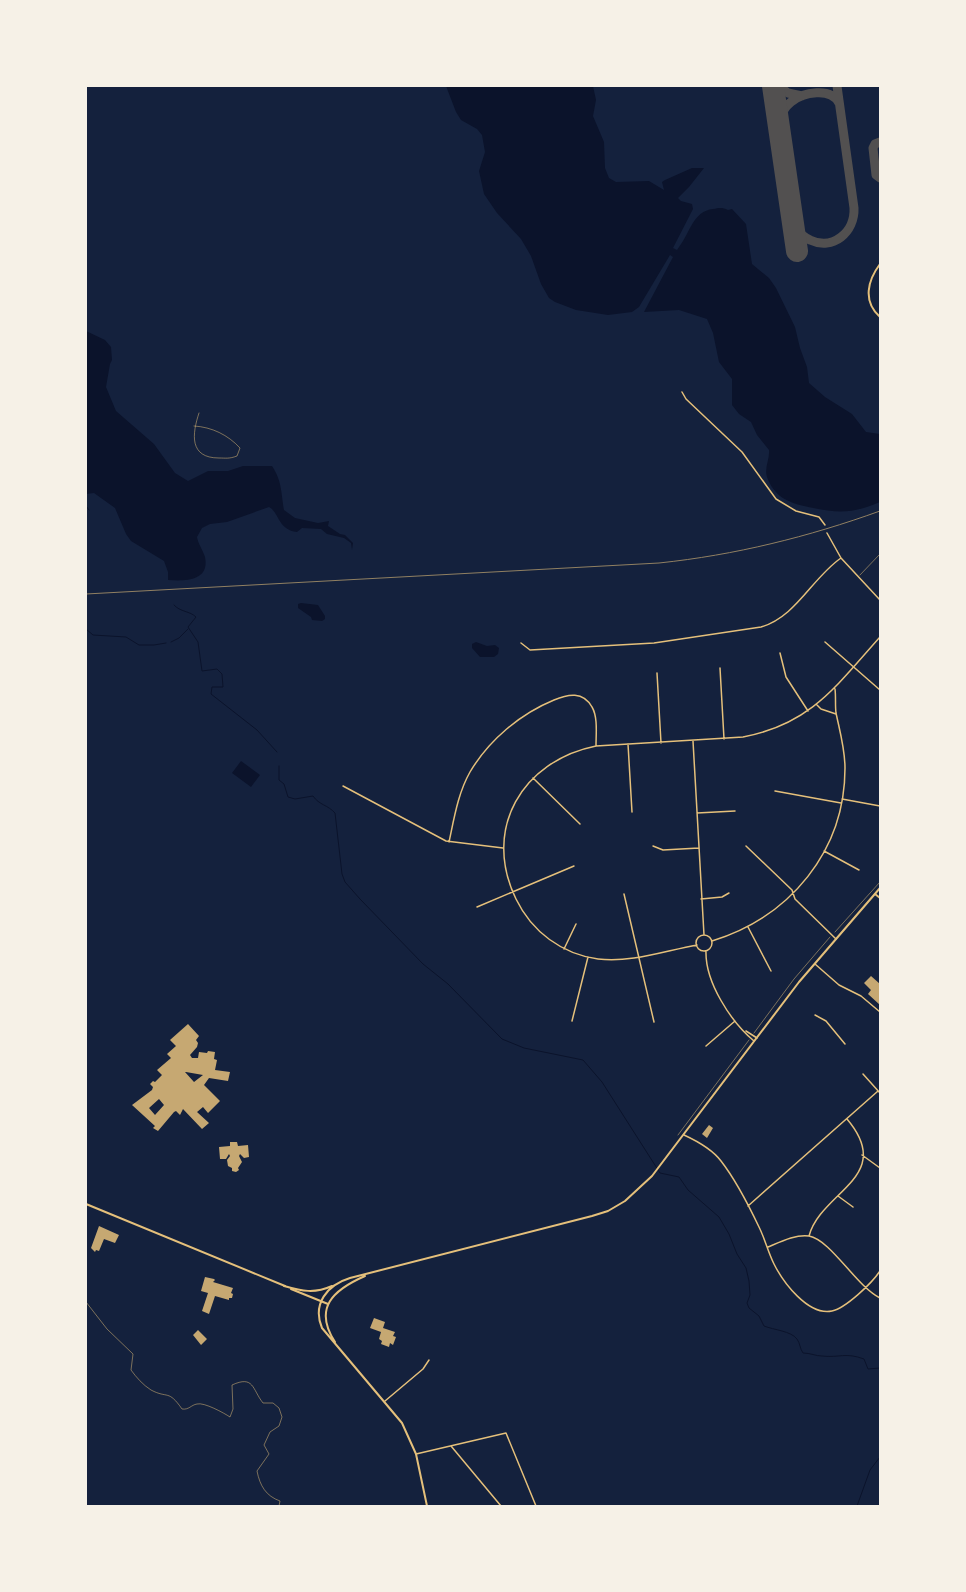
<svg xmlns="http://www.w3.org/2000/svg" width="966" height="1592" viewBox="0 0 966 1592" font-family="Cabin,sans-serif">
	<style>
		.water { fill: #0b132b }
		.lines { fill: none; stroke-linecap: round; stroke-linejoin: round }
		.stream { stroke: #0b132b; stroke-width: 1 }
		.taxiway { stroke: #525050; stroke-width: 9 }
		.runway { stroke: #525050; stroke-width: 22 }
		.building { fill: #c6a872; fill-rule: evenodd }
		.path { stroke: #e5c07b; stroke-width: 0.5 }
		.minor { stroke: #e5c07b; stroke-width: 1.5 }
		.secondary { stroke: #e5c07b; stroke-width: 2 }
		.primary { stroke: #e5c07b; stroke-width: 2 }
		.rail { stroke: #918062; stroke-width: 1 }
	</style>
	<rect width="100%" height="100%" fill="#14213d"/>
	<path class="water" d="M446 86H593L596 100 593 116 604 142 605 168 609 178 616 182 649 181 664 190 662 182 665 180 692 168H704L689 187 678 198 681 201 692 204 693 209 673 248 677 250 679 247C690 233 693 211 713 209 719 208 722 207 728 210L732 209 746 224 752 264 769 278 776 288 795 327 800 348 807 367 809 383 825 397 852 414 866 432 880 434V502C849 515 836 513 804 506 787 502 774 496 767 477 764 468 770 459 769 450L757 435 751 422 739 414 732 405V379L719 362 713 333 707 319 679 310 644 312 673 257 670 255 639 307 632 312 608 315 576 310 555 302 549 298 541 284 531 256 521 239 497 213 484 194 479 171 485 152 482 135 477 129 461 120 456 112Z
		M86 331 105 340 111 347 112 360 110 364 106 387 116 411 154 444 175 473 188 481 208 471H228L243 466H272C282 481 281 492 284 510L295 518 318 523 329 521 328 526 340 534 345 535 353 543 352 550 351 543 344 538 327 534 321 529 302 528 297 532C278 530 279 512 269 507L227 522 210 524 202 528 197 537C198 544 203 550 205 557 210 582 184 581 168 580V572L164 561 131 541 126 534 115 508 94 493 86 494Z
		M301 603 318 605 325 616V619L322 621 312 620 311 617 298 608V604Z
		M476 642 487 646 495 645 499 648 498 654 494 657H480L472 648V644Z
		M241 761 260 775 251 787 232 773Z"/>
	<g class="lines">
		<path class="stream" d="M86 506 89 510
			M174 605C180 612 190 611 196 617L188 627 198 642 202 671 217 669 222 674 223 687H212L211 694 257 730 277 752
			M86 629 93 635 126 637 139 645H154L166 643
			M171 642 179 638 188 629
			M279 766V780L284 784 288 797 295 799 313 796C319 805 328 805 335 813L342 874 345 882 360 899 423 964 448 984 502 1039 524 1048 583 1060 602 1082 660 1173 679 1177 688 1190 719 1217 729 1234 737 1254 746 1268 749 1281 750 1295 747 1303 749 1308 759 1316 764 1326C774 1330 791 1331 797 1339 800 1343 800 1349 803 1353 810 1353 816 1356 822 1356 840 1358 845 1352 864 1359L868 1369 880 1368
			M857 1506 870 1470 880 1457"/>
		<path class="taxiway" d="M779 86 788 93 802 96
			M778 123C781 115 784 107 791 102 803 92 831 87 839 103
			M880 142 875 144 873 148 876 175 880 178
			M793 226C798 231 803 237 810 240 833 251 855 232 854 208L837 86"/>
		<path class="runway" d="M773 86 797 251"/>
	</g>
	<path class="building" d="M871 976 880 984V1005L868 994 871 990 864 983Z
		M188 1024 199 1036 196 1040 198 1043 197 1047 190 1055 192 1058H198L199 1052 207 1053 208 1051 215 1052 214 1059 217 1060 215 1070 230 1072 228 1081 209 1078 204 1085 220 1101 208 1113 203 1107 197 1112 209 1123 202 1129 183 1109 180 1115 176 1111 174 1112 158 1131 153 1128 155 1126 132 1105 152 1090 153 1087 150 1084 153 1081 155 1082 162 1075 157 1070 171 1058 167 1054 176 1046 170 1040ZM185 1072H186L203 1075 194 1082ZM159 1099 164 1105 155 1115 149 1108Z
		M709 1125 713 1128 707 1138 702 1134Z
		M230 1142H237L238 1146 248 1145 249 1157 244 1158 240 1154 239 1156 242 1162 238 1168 239 1170 236 1172 232 1171V1168L228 1166 227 1160 230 1156 229 1154 226 1159H220L219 1147 230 1146Z
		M99 1226 119 1235 115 1243 104 1239 99 1251 96 1250 95 1252 91 1248Z
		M205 1277 214 1279 215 1280 213 1282 233 1288 231 1293 233 1294 232 1298H229V1300L215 1296 209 1314 202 1311 208 1293 201 1291Z
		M374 1318 385 1322 383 1328 395 1332 393 1336 396 1337 393 1345 390 1343 389 1347 381 1344 382 1341 379 1339 381 1332 370 1328Z
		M198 1330 207 1339 201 1345 193 1335Z"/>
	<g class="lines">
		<path class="path" d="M194 426C212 427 228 435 240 448L237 456C229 459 226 458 219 458 189 458 192 434 199 413
			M860 575 880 554
			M835 932 880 882
			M754 1033 794 979 830 937
			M678 1135 749 1040
			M86 1302 107 1329 133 1354 131 1370C136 1377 143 1385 151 1390 168 1399 168 1389 182 1409 189 1410 191 1405 197 1404 204 1402 224 1413 230 1417L233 1409 232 1385C254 1375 252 1389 263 1403H273L279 1408 282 1417 279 1426 270 1432 264 1445 269 1454 257 1471C260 1486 266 1496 280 1501L279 1506"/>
		<path class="minor" d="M682 392 686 399 742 452 776 499 796 511 819 517 825 525
			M827 533 841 558 880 600
			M825 642 880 690
			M521 643 530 650 654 643 761 627C796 617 812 578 841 558
			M780 653 786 677 808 711
			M720 668 724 739
			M657 673 661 743
			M817 705 821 709 836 714
			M693 741 704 935
			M628 744 632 812
			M533 778 580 824
			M343 786 446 841 503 848
			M775 791 841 803
			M842 799 880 806
			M697 813 735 811
			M449 842C454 819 458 793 470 772 489 740 520 714 554 700 568 694 583 691 592 707 598 717 596 734 596 746
			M653 846 663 850 699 848
			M746 846 792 890 795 899 836 939
			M824 851 859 870
			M624 894 654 1022
			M701 899 722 897 729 893
			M477 907 574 866
			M748 927 771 971
			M696 943a8 8 0 1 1 16 0a8 8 0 1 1-16 0Z
			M712 941C790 917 845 851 845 768 845 749 840 732 836 713 835 705 836 697 835 689
			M697 945C664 951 631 963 598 959 562 954 532 932 516 899 482 829 522 761 596 746L743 737C811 724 836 686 880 637
			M564 949 576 924
			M706 951C705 982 731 1022 754 1041
			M815 964 839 985 861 996 880 1012
			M815 1015 826 1021 845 1044
			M572 1021 588 957
			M746 1031 757 1038
			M706 1046 735 1021
			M863 1074 880 1093
			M684 1135C697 1141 712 1149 721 1161 735 1179 749 1206 759 1227 765 1239 768 1252 774 1264 783 1282 808 1316 832 1311 846 1308 872 1283 880 1271
			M862 1155 880 1168
			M838 1196 853 1207
			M748 1206 878 1091
			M809 1236C821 1191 896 1177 847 1119
			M768 1247C780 1242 796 1234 809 1236 831 1240 856 1286 880 1298
			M385 1401 423 1369 429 1360
			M451 1446 501 1506
			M416 1454 506 1433 536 1506"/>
		<path class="secondary" d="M880 264C868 280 862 301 880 317
			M875 894 880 898
			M86 1204 285 1286
			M291 1289 328 1304"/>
		<path class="primary" d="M284 1286C302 1291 314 1294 332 1286
			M335 1342C313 1308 333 1290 365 1276
			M427 1506 416 1454 402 1423 322 1328C312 1304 327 1285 350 1278L592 1216 608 1211 625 1201 652 1176 799 982 880 888"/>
		<path class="rail" d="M86 594 659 563C735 555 808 537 880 511"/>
	</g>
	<rect width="966" height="1592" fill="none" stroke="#f6f1e7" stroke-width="174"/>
</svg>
